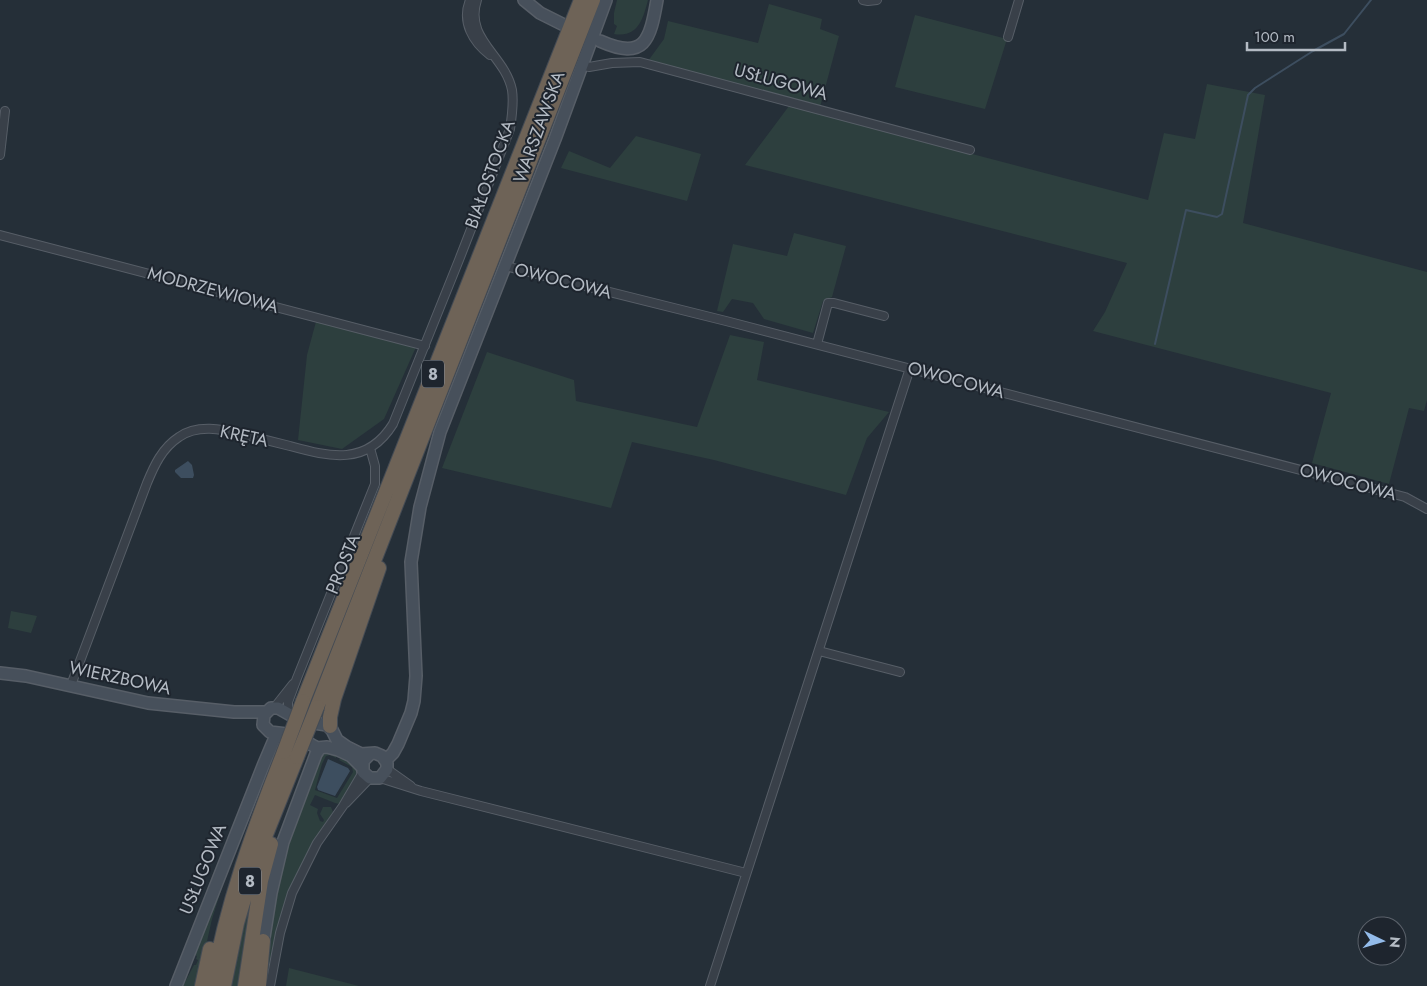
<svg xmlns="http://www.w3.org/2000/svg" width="1427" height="986" viewBox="0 0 1427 986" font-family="Jost,sans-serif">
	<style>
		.green { fill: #2d3f3e }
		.water { fill: #3d4e5f }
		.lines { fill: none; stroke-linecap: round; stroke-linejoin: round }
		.stream { stroke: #3d4e5f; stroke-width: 2 }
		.street-casing { stroke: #575e67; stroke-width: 10 }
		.secondary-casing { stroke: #575e67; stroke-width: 14 }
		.highway-casing { stroke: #444b54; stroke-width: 16 }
		.street { stroke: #394049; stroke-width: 8 }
		.secondary { stroke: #47505b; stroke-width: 11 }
		.highway { stroke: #6e6357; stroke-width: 14 }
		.highway-bridge-casing { stroke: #444b54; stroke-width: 16; stroke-linecap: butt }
		.highway-bridge { stroke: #6e6357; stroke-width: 14 }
		.labels { text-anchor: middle; stroke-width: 4; stroke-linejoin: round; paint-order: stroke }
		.shield { fill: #1e252e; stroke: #878e97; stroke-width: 1 }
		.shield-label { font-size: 16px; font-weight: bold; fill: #b4bbc4 }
		.street-label { font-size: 18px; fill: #b4bbc4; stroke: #1e252e }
	</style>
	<rect width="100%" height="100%" fill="#252f38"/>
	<path class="green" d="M617 0H648C643 19 638 38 614 34L617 26 614 24V13Z
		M769 4 822 19 820 29 839 36 820 107 648 61 664 39 668 21 758 43Z
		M915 15 1007 39 985 109 895 87Z
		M1207 84 1265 95 1243 223 1427 272V400L1424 411 1409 408 1389 484 1312 463 1331 393 1093 331 1105 312 1127 263 745 165 789 106 1148 200 1164 133 1195 139Z
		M636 136 701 154 687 201 561 168 569 151 610 168Z
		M794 233 846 246 832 297 823 301 813 333 764 319 753 303 732 299 723 312 717 311 733 244 787 256Z
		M317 318 416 347 384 419 342 449 298 440 307 355Z
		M730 335 764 342 757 380 889 412 867 438 846 495 714 460 632 442 611 508 442 468 487 352 574 380 576 401 697 427Z
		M11 611 37 616 31 633 8 628Z
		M327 750 337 755 336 758 330 755 326 756 322 764 315 790 337 798 353 772 352 767 339 760 341 757 351 760 356 765V779L339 804 335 803 315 795 310 805 318 809 317 813 320 821 323 822 324 820 320 814 323 807H331L333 812C293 870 277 917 266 986H263L274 908 294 821 320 754Z
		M275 753 225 878 212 919 197 986H183L194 965H196L198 960 196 959 197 956 195 955 199 939Z
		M260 862 240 986H229L233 961Z
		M289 968 359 986H286Z"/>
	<path class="water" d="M188 461 192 465 194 475 193 478H181L175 472V470Z
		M328 759 348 768 350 771 335 796 318 790 317 787Z"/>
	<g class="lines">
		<path class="stream" d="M1155 344 1186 210 1217 217 1222 214 1248 95 1255 88 1313 51 1344 34 1371 0"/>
		<g class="street-casing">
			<path id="street" d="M470 0C461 22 473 42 490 55
				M863 0 868 1 877 0
				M1008 37 1019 0
				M581 65 589 67 612 63 640 62 970 150
				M0 155 5 111
				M0 235 425 346
				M505 266 726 321 1405 497 1427 509
				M817 344 828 303H834L884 316
				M819 651 900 672
				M71 685 147 483C154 466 162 448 179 437 197 424 222 429 242 434 258 438 274 442 290 446 330 457 367 466 393 424L459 260 510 129C512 116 514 103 512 90 505 55 464 39 477 0
				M274 708 293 684
				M288 713V702L297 678 375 484V466L370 448
				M387 769 411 786
				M380 778 421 791 746 873
				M346 803 370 778
				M270 986 280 933 292 893 317 843 343 806 363 772
				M710 986 910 368"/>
		</g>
		<g class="secondary-casing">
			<path id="secondary" d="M524 0 540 13 564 25
				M600 41C645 61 650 40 657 0
				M0 673 26 676 148 703 234 712H266
				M386 760 393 753 398 744 411 713 414 701 416 676 411 562 420 507 440 432 555 139 606 0
				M362 767 351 756 338 750 327 747 317 748 295 735 270 732 263 725 264 715 271 708H278L301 721 327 725 332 730 337 740 347 747 361 754 375 753 382 756 387 763V769L380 778H370L363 772V761L370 754
				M262 950 271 893 283 842 316 754 320 748
				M176 986 263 766 277 733"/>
		</g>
		<g class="highway-casing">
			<path id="highway" d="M303 701 581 0
				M317 707 593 0
				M330 726V717L334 699 379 568
				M202 986 210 949
				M212 986C226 905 254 828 284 752
				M224 986 237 923 255 862 297 757
				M245 986 261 881 271 844
				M259 986 263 941"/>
		</g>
		<use href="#street" class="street"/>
		<use href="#secondary" class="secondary"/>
		<use href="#highway" class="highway"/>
		<g class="highway-bridge-casing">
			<path id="highway-bridge" d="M284 752 303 701
				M297 757 317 707"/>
		</g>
		<use href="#highway-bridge" class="highway-bridge"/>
	</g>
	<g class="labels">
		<g class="shield">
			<rect x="422" y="360.5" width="22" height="27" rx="4"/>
			<rect x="239" y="867.5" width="22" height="27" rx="4"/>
		</g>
		<g class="shield-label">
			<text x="433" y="380">8</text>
			<text x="250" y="887">8</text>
		</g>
		<g class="street-label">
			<text transform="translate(781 82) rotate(15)" y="6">USŁUGOWA</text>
			<text transform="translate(539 127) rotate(-70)" y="6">WARSZAWSKA</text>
			<text transform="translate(490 174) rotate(-70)" y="6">BIAŁOSTOCKA</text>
			<text transform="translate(563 281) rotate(14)" y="6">OWOCOWA</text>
			<text transform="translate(213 290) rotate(15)" y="6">MODRZEWIOWA</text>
			<text transform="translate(956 380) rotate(15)" y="6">OWOCOWA</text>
			<text transform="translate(244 436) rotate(12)" y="6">KRĘTA</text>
			<text transform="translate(1348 482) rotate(15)" y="6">OWOCOWA</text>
			<text transform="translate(343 564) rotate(-68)" y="6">PROSTA</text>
			<text transform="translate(120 678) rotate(12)" y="6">WIERZBOWA</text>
			<text transform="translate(203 869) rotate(-68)" y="6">USŁUGOWA</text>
		</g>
	</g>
	<g transform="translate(1382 941) rotate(95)"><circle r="24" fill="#1e252e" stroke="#5a616a"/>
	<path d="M0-4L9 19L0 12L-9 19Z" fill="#93bbea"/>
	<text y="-8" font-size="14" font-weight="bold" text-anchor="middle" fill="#b4bbc4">N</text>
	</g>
	<path d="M1247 42v8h98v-8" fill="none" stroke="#b4bbc4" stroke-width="2.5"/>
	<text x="1254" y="42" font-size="15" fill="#b4bbc4" stroke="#1e252e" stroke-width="4" paint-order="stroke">100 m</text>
</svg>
